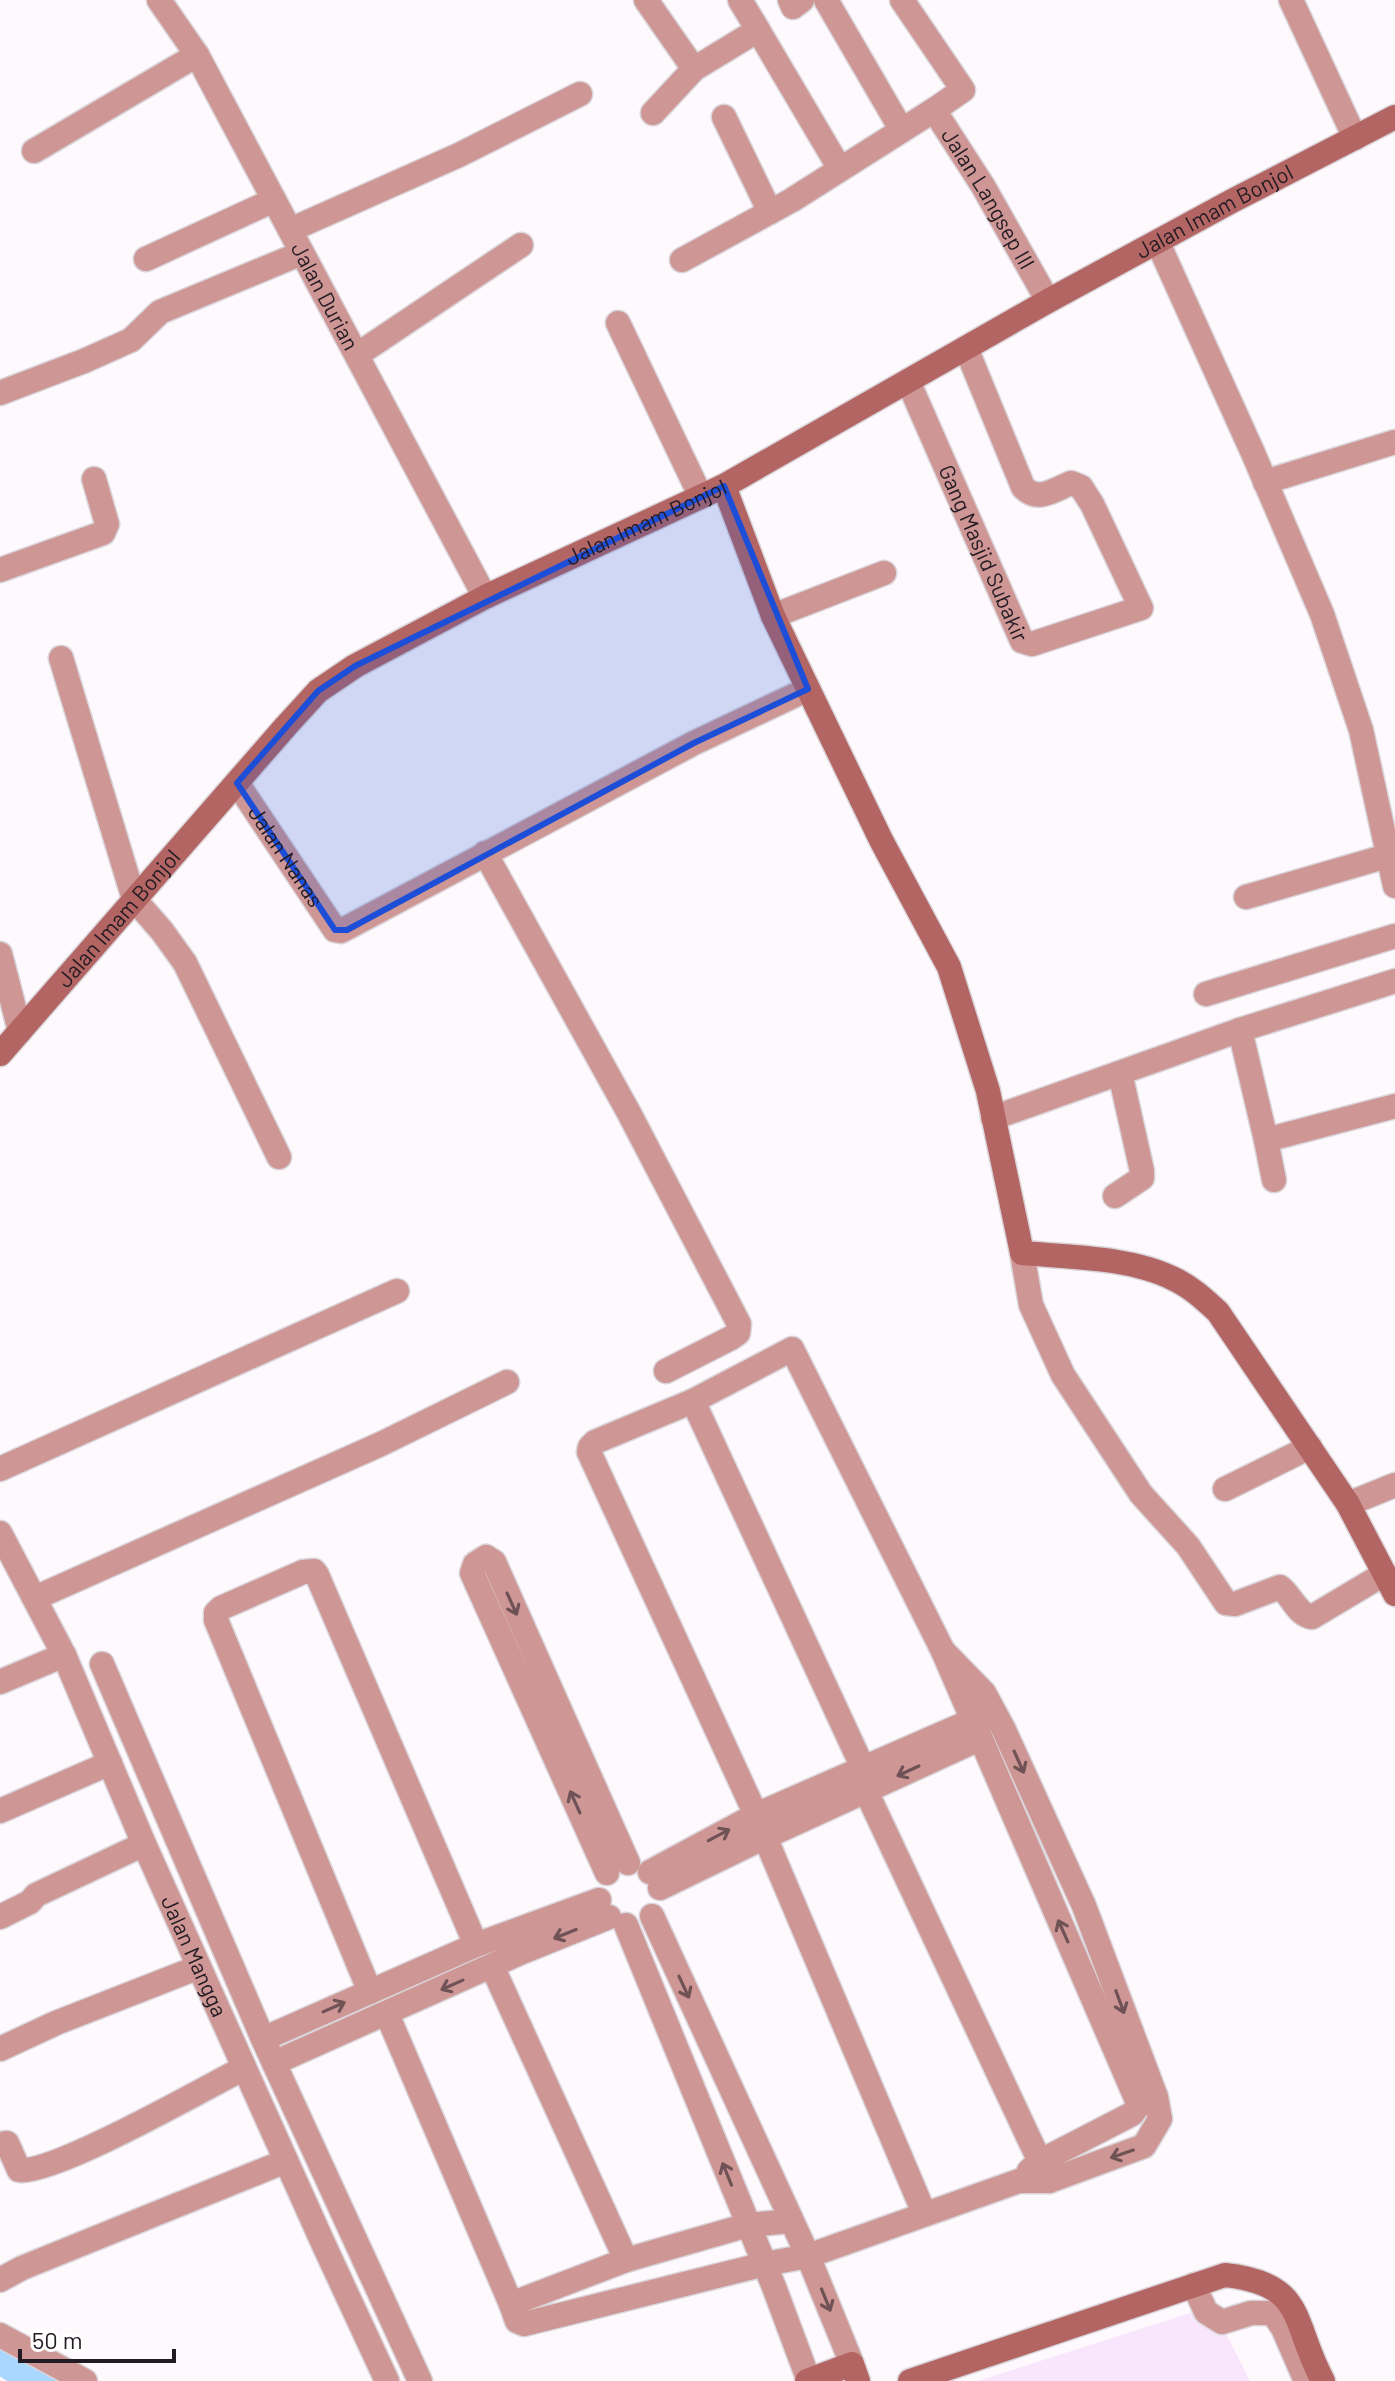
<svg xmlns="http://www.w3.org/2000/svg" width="1395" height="2381" viewBox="0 0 1395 2381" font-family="Barlow,sans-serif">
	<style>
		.built { fill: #f9e6fd }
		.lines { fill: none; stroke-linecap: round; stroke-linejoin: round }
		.river { stroke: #aad7fe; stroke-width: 38 }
		.street-casing { stroke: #dad5da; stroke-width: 27 }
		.secondary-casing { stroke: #dad5da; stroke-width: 27 }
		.street { stroke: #ce9694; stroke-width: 24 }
		.secondary { stroke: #b36563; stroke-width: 24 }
		.oneway { stroke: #6f5256 }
		.marked { fill: #1d4ed8; fill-opacity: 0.2; stroke: #1d4ed8; stroke-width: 6; stroke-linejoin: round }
		.labels { text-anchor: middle; stroke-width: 6; stroke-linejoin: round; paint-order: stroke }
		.street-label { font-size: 22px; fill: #221b23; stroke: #fff }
	</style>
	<rect width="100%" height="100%" fill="#fdf9fd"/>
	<path class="built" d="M1212 2306 1250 2381H978Z"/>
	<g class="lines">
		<path class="river" d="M0 2354 43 2381"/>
		<g class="street-casing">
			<g id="street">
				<path id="s1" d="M159 0 197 55 485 597"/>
				<path d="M646 0 694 69"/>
				<path d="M790 0 793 7 802 0"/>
				<path d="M826 0 901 129"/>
				<path id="s2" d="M902 0 963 90 934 110 983 186 1048 301"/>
				<path d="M1291 0 1355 138"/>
				<path d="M758 30 840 169"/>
				<path d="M653 113 694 69 758 30 740 0"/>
				<path d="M724 117 770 212"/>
				<path d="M34 151 197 55"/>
				<path d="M290 230 459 155 580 94"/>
				<path d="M1158 243 1253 453 1322 614 1361 730 1395 886"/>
				<path d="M146 259 274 200"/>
				<path d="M682 260 792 200 934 110"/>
				<path d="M618 323 701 497"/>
				<path d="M357 355 521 245"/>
				<path id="s3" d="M908 381 1022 641 1032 644 1141 608 1092 504 1081 487 1071 483C1054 490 1037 503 1023 487L966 348"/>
				<path d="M0 393 84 361 131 340 160 312 302 253"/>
				<path d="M1265 482 1395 442"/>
				<path d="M0 570 103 533 107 524 94 479"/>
				<path d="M773 616 884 573"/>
				<path d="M61 658 134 899 162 931 185 963 279 1157"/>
				<path id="s4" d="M237 783 335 930 341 931 694 743 808 689"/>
				<path d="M485 853 629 1113 739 1324 738 1333 731 1338 666 1371"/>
				<path d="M1246 897 1387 856"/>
				<path d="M0 954 20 1031"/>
				<path d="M1206 994 1395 936"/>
				<path d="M1240 1030 1266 1140 1395 1106"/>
				<path d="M993 1118 1240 1030 1395 981"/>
				<path d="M1266 1140 1274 1180"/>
				<path d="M1115 1196 1142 1178V1171L1120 1073"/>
				<path d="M1022 1253 1031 1305 1063 1375 1141 1494 1188 1546 1226 1603 1235 1604 1280 1587C1292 1596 1297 1615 1312 1617L1384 1574"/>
				<path d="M693 1401 863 1768"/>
				<path d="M0 1469 397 1291"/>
				<path d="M1225 1489 1310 1447"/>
				<path d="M1348 1504 1395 1485"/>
				<path id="s5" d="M0 1533 64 1655 144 1844 323 2243 387 2381"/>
				<path d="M35 1598 381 1444 507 1382"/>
				<path d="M102 1664 263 2039 420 2381"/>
				<path d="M0 1682 64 1655"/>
				<path d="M866 1791 1049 2181"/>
				<path d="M0 1811 110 1763"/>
				<path d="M756 1815 589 1452 590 1447 595 1442 693 1401 792 1349 943 1651 1139 2105"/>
				<path d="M765 1837 924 2213"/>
				<path d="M650 1872 756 1815 971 1721"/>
				<path d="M607 1873 472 1573 475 1564 486 1557 494 1562 628 1863"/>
				<path d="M660 1888 765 1837 979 1739"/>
				<path d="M652 1916 808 2256 852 2364"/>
				<path d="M0 1917 30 1902 36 1895 144 1844"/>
				<path d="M626 1925 774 2287 809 2381"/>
				<path d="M492 1966 626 2260"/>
				<path d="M370 1992 216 1620V1613L221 1608 303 1572 314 1571 317 1575 476 1945"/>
				<path d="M387 2014 511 2304"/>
				<path d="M263 2039 476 1945 599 1900"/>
				<path d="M0 2049 56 2023 199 1967"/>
				<path d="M274 2063 522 1952 609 1917"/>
				<path d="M0 2144 7 2143 19 2170C53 2175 205 2088 244 2068"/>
				<path d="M1029 2171 1039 2162 1132 2114 1139 2105 1151 2099"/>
				<path d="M791 2221 748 2225 626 2260 511 2304 517 2321 524 2324 765 2264 808 2256 1019 2181H1049L1144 2146 1160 2119 1156 2097 1084 1906 1004 1730 984 1693 943 1651"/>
				<path d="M0 2280 22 2268 286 2161"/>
				<path d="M1194 2285 1206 2312 1222 2322 1251 2313H1273L1283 2328 1306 2381"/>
				<path d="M0 2335 85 2381"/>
			</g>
		</g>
		<g class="secondary-casing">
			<g id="secondary">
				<path d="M724 486 773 616 881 840 949 967 988 1091 1022 1253C1068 1257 1131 1257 1174 1279 1191 1287 1204 1299 1218 1312L1348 1504 1395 1594"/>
				<path id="s6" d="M0 1054 286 726 318 691 355 666 485 597 724 486 1048 301 1232 201 1395 117"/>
				<path d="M807 2381 852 2364 858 2381"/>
				<path d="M910 2381 1225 2275C1307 2284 1291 2322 1323 2381"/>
			</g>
		</g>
		<use href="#street" class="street"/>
		<use href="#secondary" class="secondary"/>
	</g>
	<defs><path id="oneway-shaft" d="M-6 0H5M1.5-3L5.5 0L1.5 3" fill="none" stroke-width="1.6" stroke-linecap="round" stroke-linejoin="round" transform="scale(2)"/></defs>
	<g class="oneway">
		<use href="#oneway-shaft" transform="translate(512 1604) rotate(66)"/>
		<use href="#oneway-shaft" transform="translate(1019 1762) rotate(66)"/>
		<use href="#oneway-shaft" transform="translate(908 1771) rotate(155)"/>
		<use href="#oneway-shaft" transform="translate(575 1802) rotate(-114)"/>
		<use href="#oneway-shaft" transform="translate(719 1835) rotate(-28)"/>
		<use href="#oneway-shaft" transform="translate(1063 1931) rotate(-114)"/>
		<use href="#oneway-shaft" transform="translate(565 1934) rotate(158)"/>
		<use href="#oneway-shaft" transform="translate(452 1985) rotate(156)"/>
		<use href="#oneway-shaft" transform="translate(684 1987) rotate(65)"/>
		<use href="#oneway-shaft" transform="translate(1120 2002) rotate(70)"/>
		<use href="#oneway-shaft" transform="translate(334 2007) rotate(-24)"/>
		<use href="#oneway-shaft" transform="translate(1122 2154) rotate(161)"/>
		<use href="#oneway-shaft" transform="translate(727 2174) rotate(-112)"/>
		<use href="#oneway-shaft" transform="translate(826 2300) rotate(68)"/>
	</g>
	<path class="marked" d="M724 486 808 689 694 743 347 930H335L237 783 318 691 355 666Z"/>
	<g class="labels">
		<g class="street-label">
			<text dy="8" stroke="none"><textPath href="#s2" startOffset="248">Jalan Langsep III</textPath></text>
			<text dy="8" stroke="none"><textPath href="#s6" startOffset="1500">Jalan Imam Bonjol</textPath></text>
			<text dy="8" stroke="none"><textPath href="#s1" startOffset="340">Jalan Durian</textPath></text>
			<text dy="8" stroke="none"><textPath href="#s6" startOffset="852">Jalan Imam Bonjol</textPath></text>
			<text dy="8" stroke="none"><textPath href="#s3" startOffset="188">Gang Masjid Subakir</textPath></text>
			<text dy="8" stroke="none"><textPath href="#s4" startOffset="88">Jalan Nanas</textPath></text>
			<text dy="8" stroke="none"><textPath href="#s6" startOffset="180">Jalan Imam Bonjol</textPath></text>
			<text dy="8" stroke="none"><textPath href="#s5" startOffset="466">Jalan Mangga</textPath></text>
		</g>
	</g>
	<path d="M20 2349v12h154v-12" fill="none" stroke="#221b23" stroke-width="4"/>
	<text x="32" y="2349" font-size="24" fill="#221b23" stroke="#ffffff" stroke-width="6" paint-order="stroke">50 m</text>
</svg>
